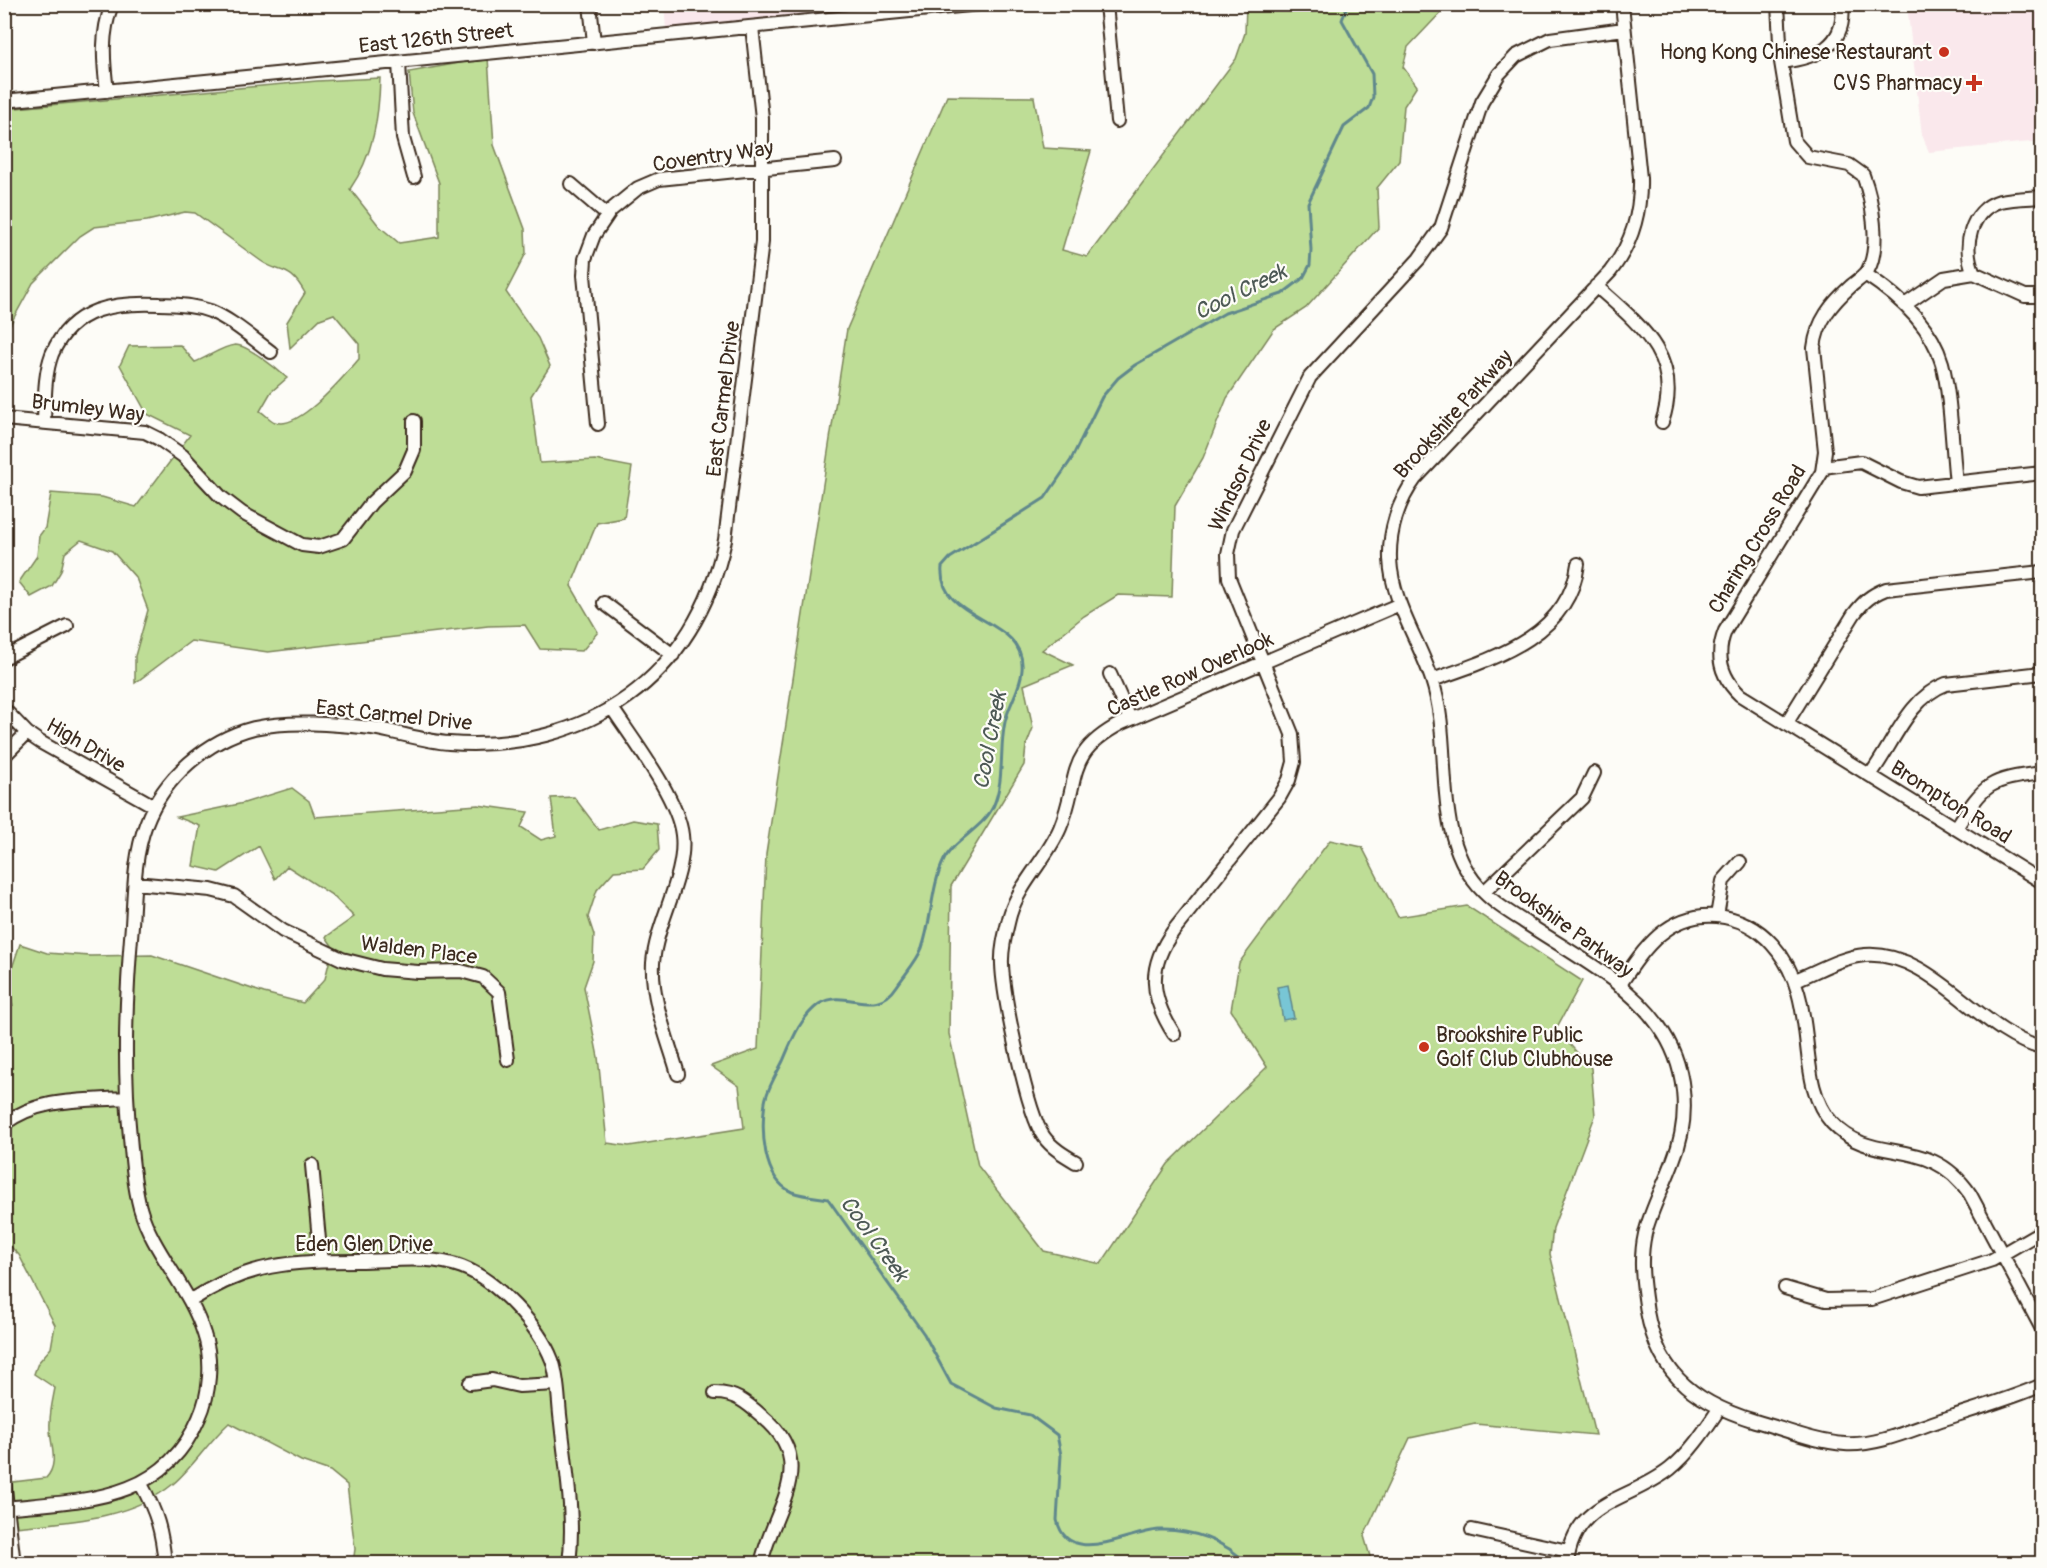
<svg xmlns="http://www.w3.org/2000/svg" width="2047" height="1568" viewBox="0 0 2047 1568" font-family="Pangolin,sans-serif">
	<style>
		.built { fill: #fae8ec }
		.green { fill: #bedd96; stroke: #7c845a; stroke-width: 1.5 }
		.water { fill: #78c6d5; stroke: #60888c; stroke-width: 1.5 }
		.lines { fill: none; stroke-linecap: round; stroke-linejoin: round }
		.stream { stroke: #60888c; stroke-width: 3 }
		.minor-casing { stroke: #3b2a1e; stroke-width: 16 }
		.minor { stroke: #fdfcf7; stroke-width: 12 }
		.poi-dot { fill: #c8321e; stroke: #fdfcf7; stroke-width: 2 }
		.labels { text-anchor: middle; stroke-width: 4.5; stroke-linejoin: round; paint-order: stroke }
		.street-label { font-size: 21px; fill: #3b2a1e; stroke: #fdfcf7 }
		.poi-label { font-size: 21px; fill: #3b2a1e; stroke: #fdfcf7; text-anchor: end }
		.water-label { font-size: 22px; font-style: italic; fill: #4d5955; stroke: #fdfcf7 }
	</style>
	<rect width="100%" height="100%" fill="#fdfcf7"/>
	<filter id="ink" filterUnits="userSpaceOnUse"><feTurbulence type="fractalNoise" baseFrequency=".0167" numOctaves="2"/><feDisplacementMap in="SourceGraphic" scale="12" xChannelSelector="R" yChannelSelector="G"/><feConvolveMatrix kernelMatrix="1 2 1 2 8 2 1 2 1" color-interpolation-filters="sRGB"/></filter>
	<g filter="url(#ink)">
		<path class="built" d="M664 4 924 5 666 30Z
			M1907 5H2042V141L1929 152 1922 135Z"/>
		<path class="green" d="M1246 5H1448L1408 47 1403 67 1417 86 1404 106 1399 161 1377 188 1379 227 1306 308 1274 329 1227 398 1203 458 1175 506 1172 597 1118 595 1084 616 1042 650 1073 665 1024 685 1033 728 1026 746 1024 765 951 886 949 1034 978 1166 1044 1251 1101 1264 1168 1164 1267 1067 1231 1010 1239 963 1330 840 1362 847 1398 917 1467 906 1582 981 1556 1029 1591 1068 1595 1116 1553 1228 1550 1254 1595 1435 1475 1424 1410 1438 1364 1536 1372 1563H353L355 1549 347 1485 330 1471 301 1461 229 1423C208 1442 194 1466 173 1484 127 1522 60 1522 5 1528V1483L46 1478C61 1462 48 1441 50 1422 50 1411 53 1399 55 1388L34 1374 38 1363 51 1348 55 1325 19 1255 5 1241 4 1010 13 1006 8 980 20 944 47 953 90 956 152 955 264 993 303 1003 325 979 333 947 326 937 354 917 332 895 287 866 275 879 259 846 219 872 193 866 200 826 177 817 244 803 292 788 309 801 315 817 478 805 528 812 521 827 541 840 556 836 551 798 574 797 599 830 633 820 657 824 659 850 643 869 614 871 597 890 588 917 594 935 593 961 584 987 598 1057 607 1143 629 1146 744 1128 739 1086 711 1066 758 1049 766 854 847 329 947 96 1034 97 1043 148 1091 151 1062 250 1087 257 1236 59 1245 33Z
			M488 58 494 145 525 229 526 253 506 292 538 338 550 366 531 396 540 463 595 460 632 467 624 518 597 523 571 586 598 632 582 651 540 649 525 625 488 626 268 652 191 641 135 683V656L148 610 136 578 112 551 81 540 65 553 61 571 52 586 31 597 19 582 37 556 39 536 45 528 51 493 102 497 136 507 190 435 147 414 120 365 129 346 180 345 195 362C206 358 223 346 235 345 248 345 277 369 287 378L271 392 260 411C265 414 270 420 275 422 299 431 344 376 359 359V344L334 314 320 319 290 348 287 322 305 293C289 264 281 275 261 261 239 245 217 229 195 213L185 212 147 221 94 227 80 236 33 283 5 334V109L317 81 380 78C379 118 373 156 350 189L379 226 399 243 439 237V183L413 113 409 72Z"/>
		<path class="water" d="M1288 985 1294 1018 1283 1020 1277 987Z"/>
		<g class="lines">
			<path class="stream" d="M1247 1564C1225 1540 1190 1529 1159 1530 1127 1532 1068 1568 1057 1520L1061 1455 1057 1435 1030 1415 996 1408 951 1384 924 1334 828 1199C816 1197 803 1196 792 1192 762 1179 761 1129 765 1102 767 1089 777 1073 783 1061 792 1040 800 1018 819 1004 846 987 875 1020 897 986 905 974 917 961 922 948 932 920 931 886 944 860 953 841 983 828 993 807 1005 781 999 749 1005 722 1009 704 1021 688 1022 670 1027 616 937 623 942 567L950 558 1045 498 1071 460 1102 397 1118 378 1135 365 1225 313 1282 294 1303 278 1310 265 1311 250 1308 203 1344 127 1369 108 1373 97 1372 74 1342 20 1348 4"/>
			<g class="minor-casing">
				<path id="minor" d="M590 4 594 43
					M1106 4 1117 121
					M1622 4 1640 178C1641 214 1632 244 1610 272L1415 479C1398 502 1389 531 1390 559 1392 603 1419 640 1432 680 1454 746 1430 830 1478 886 1491 901 1507 911 1523 921 1569 952 1626 980 1658 1025 1687 1064 1691 1117 1673 1161 1664 1186 1651 1209 1645 1234 1640 1256 1642 1277 1645 1298 1653 1369 1689 1401 1755 1421 1784 1429 1815 1442 1845 1444 1877 1446 1911 1430 1941 1420 1975 1409 2010 1399 2042 1385
					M1778 4 1781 62 1794 141 1808 157 1849 165 1863 175C1872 199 1881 246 1868 270 1865 276 1857 281 1851 286 1832 303 1817 321 1814 348L1825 451 1822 472 1725 631C1715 656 1721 677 1740 695L2042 882
					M399 62 403 138 414 177
					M1781 62C1816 58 1847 46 1842 4
					M107 91C103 60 101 34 112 4
					M4 101 980 4
					M571 184 607 215
					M1974 273C1962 247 1970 210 2000 201 2013 198 2029 198 2042 197
					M1974 273 2025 296H2042
					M1865 274C1897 295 1931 324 1942 363 1951 396 1952 448 1956 483
					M1596 286C1640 325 1684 358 1662 422
					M1906 304 1944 278 1974 273
					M4 419 145 432 159 439 183 456 221 497 242 513 302 545 319 547 343 539 371 503 405 471 414 450V421
					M44 422C45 400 44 375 52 354 72 307 116 302 160 304 178 304 193 305 210 311 232 320 252 338 271 352
					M598 424 584 275 585 259 594 235 611 210 638 188 659 179 835 161
					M1823 467 1861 462 1901 482 1918 487 2042 473
					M604 603 673 655
					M4 658 67 626
					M1110 674 1130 719
					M1432 680C1492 659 1569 637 1578 564
					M612 708C633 740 678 798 682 835 687 876 656 922 653 963 651 1000 668 1039 678 1074
					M4 709 27 733 40 742 154 806
					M1786 724 1854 614C1864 601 1871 595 1886 589L2042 572
					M4 756 27 733
					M1870 775C1893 745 1908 698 1946 684L2042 673
					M1956 828C1986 782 1988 780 2042 773
					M135 883 211 890 234 896 283 931 342 959 382 969 418 972 461 971 483 977 499 992 508 1060
					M1484 892 1582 798 1594 773
					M1717 916 1723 881 1740 862
					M1795 980C1818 971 1841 957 1865 955 1933 950 1979 1033 2042 1048
					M1619 986C1643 950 1667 912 1717 916 1738 918 1758 928 1772 944 1823 1000 1792 1079 1832 1123 1874 1168 1928 1132 1970 1194L2042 1329
					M1174 1034C1150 997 1147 967 1174 930L1279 798 1289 780 1294 762 1292 734 1229 578 1228 554 1233 530 1310 377 1419 259 1441 228 1482 102 1499 74 1516 56 1550 39 1624 29
					M4 1124C39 1097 84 1101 126 1098
					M1076 1162C1064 1155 1052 1148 1044 1137 1027 1114 1003 995 1002 964 1001 948 1006 931 1010 915 1020 882 1047 859 1060 828 1081 778 1063 754 1122 723L1400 604
					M312 1165 321 1261
					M1785 1288 1826 1300 1872 1299 1992 1260 2042 1231
					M190 1301C248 1263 291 1261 358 1261 392 1261 430 1255 462 1267 496 1280 539 1326 552 1360 559 1379 558 1403 561 1423 566 1470 575 1517 569 1564
					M470 1383 492 1380 519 1386 556 1384
					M715 1393C736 1393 747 1403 763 1417 820 1464 773 1508 761 1564
					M4 1481 14 1564
					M141 1484C157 1513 162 1531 165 1564
					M4 1508C82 1500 163 1503 199 1418 210 1394 213 1360 204 1334 190 1288 153 1253 140 1208 134 1185 132 1161 130 1137 123 1066 126 997 132 925 134 892 134 856 146 824 163 778 207 740 254 728 290 720 335 724 372 728 398 732 423 741 449 743 588 753 696 677 725 540L762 242V118L752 27
					M1472 1530 1568 1551
					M1567 1564C1574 1499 1628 1502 1670 1469 1690 1453 1705 1430 1719 1409"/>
			</g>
			<use href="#minor" class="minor"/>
		</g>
	</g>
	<g class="poi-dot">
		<circle cx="1944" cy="52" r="6"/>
		<path d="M1971 74h6v6h6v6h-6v6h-6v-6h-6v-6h6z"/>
		<circle cx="1424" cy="1047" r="6"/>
	</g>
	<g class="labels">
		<g class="street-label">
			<text transform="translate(436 38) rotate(-6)" y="7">East 126th Street</text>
			<text transform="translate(713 156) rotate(-8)" y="7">Coventry Way</text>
			<text transform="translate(723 399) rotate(-83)" y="7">East Carmel Drive</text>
			<text transform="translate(88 408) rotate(7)" y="7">Brumley Way</text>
			<text transform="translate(1453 414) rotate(-48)" y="7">Brookshire Parkway</text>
			<text transform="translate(1240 475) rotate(-65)" y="7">Windsor Drive</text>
			<text transform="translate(1757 539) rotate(-59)" y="7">Charing Cross Road</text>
			<text transform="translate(1190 674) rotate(-24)" y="7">Castle Row Overlook</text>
			<text transform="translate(394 715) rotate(6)" y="7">East Carmel Drive</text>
			<text transform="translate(86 745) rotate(30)" y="7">High Drive</text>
			<text transform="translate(1951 802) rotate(32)" y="7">Brompton Road</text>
			<text transform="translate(1564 924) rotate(36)" y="7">Brookshire Parkway</text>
			<text transform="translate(419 950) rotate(7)" y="7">Walden Place</text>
			<text x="364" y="1251">Eden Glen Drive</text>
		</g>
		<g class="poi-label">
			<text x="1932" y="59">Hong Kong Chinese Restaurant</text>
			<text x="1962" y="90">CVS Pharmacy</text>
			<text x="1436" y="1042" text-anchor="start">Brookshire Public<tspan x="1436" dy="24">Golf Club Clubhouse</tspan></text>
		</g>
		<g class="water-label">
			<text transform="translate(1240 291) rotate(-26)" y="8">Cool Creek</text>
			<text transform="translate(989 740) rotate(-79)" y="8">Cool Creek</text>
			<text transform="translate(875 1238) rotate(54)" y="8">Cool Creek</text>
		</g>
	</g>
	<rect width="2047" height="1568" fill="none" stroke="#fdfcf7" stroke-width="24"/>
	<rect x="12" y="12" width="2023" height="1544" fill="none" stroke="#3b2a1e" stroke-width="2" filter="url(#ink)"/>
</svg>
